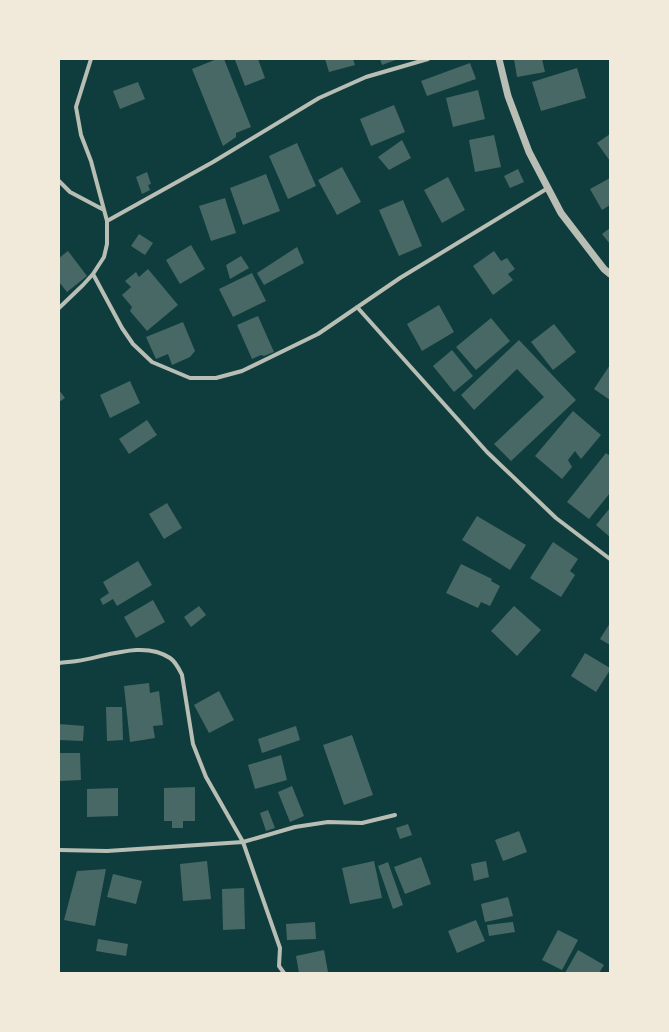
<svg xmlns="http://www.w3.org/2000/svg" width="669" height="1032" viewBox="0 0 669 1032" font-family="Arial,sans-serif">
	<style>
		.building { fill: #486865 }
		.lines { fill: none; stroke-linecap: round; stroke-linejoin: round }
		.minor { stroke: #b8beb3; stroke-width: 4 }
		.tertiary { stroke: #b8beb3; stroke-width: 7 }
	</style>
	<rect width="100%" height="100%" fill="#0f3d3e"/>
	<path class="building" d="M217 59H224L251 127 236 133V137L223 146 192 69Z
		M236 59H258L265 78 245 86 235 60Z
		M325 59H353L355 65 329 72Z
		M380 59H398L382 65Z
		M514 59H542L545 72 517 77Z
		M470 63 476 79 427 96 421 81Z
		M577 68 586 98 541 111 532 82Z
		M138 82 145 99 120 109 113 91Z
		M478 90 485 119 453 127 446 98Z
		M394 105 405 132 371 146 360 119Z
		M610 134V161L597 143Z
		M494 135 501 167 475 172 469 140Z
		M402 140 411 158 389 170 378 157Z
		M297 143 316 186 288 199 269 156Z
		M342 167 361 202 337 215 318 180Z
		M518 169 524 182 510 188 504 176Z
		M147 172 151 184 148 185 150 190 142 194 136 177Z
		M266 174 280 211 243 225 230 188Z
		M448 177 465 210 442 223 424 190Z
		M610 178V205L602 210 590 189Z
		M225 198 236 233 211 241 199 206Z
		M403 200 422 246 399 256 379 210Z
		M610 228V244L602 234Z
		M139 234 153 243 145 255 131 246Z
		M191 245 205 269 180 284 166 260Z
		M297 247 304 263 264 285 257 273Z
		M68 251 87 276 67 292 59 282V258Z
		M494 251 501 261 507 258 515 269 508 274 513 280 493 295 473 266Z
		M241 256 249 268 230 279 226 265Z
		M148 269 178 305 147 331 130 311 132 307 122 295 131 287 125 281 136 272 139 277Z
		M252 273 266 301 233 317 219 289Z
		M439 305 454 332 422 351 407 324Z
		M258 316 274 352 264 356 261 355 252 359 237 325Z
		M491 318 510 341 476 370 456 347Z
		M183 322 195 351 190 357 172 365 168 354 156 359 146 337Z
		M554 324 576 352 553 370 531 342Z
		M519 340 576 400 511 461 494 444 544 397 517 369 474 410 461 395Z
		M452 350 473 376 454 392 433 366Z
		M610 365V400L594 389Z
		M130 381 140 403 110 418 100 395Z
		M59 390 65 398 59 402Z
		M573 411 601 435 581 459 575 451 568 460 572 467 562 479 535 456Z
		M147 420 157 435 129 454 119 439Z
		M606 453 610 456V493L589 519 567 502Z
		M167 503 182 528 164 539 149 514Z
		M610 508V537L596 525Z
		M477 516 526 545 510 570 462 540Z
		M553 542 578 559 570 571 575 575 561 597 530 578Z
		M138 561 152 585 117 606 113 599 103 605 100 599 109 593 103 582Z
		M461 564 492 579 491 581 500 586 490 606 481 602 478 608 446 593Z
		M153 600 165 622 136 638 124 617Z
		M199 606 206 615 191 627 184 617Z
		M514 606 541 630 517 656 491 631Z
		M610 623V645L600 639Z
		M585 653 610 668V670L596 692 571 676Z
		M149 683 150 693 159 691 163 725 153 726 155 738 130 742 124 686Z
		M219 691 234 720 209 733 194 705Z
		M106 707H122L123 740 107 741Z
		M59 724 84 726 83 741 59 740Z
		M296 726 300 740 262 753 258 739Z
		M352 735 373 795 344 805 323 745Z
		M59 753H80L81 780 59 781Z
		M281 755 287 780 255 789 248 765Z
		M292 786 304 816 290 822 278 792Z
		M195 787V821H183V828H172V821H164V788Z
		M118 788V816L87 817V789Z
		M268 810 275 828 266 831 260 813Z
		M408 824 412 835 400 839 396 828Z
		M519 831 527 852 503 861 495 840Z
		M421 857 431 884 405 894 394 867Z
		M207 861 211 899 183 901 180 864Z
		M374 861 382 898 350 904 342 868Z
		M486 861 489 877 474 881 471 864Z
		M388 862 403 905 393 909 378 866Z
		M106 869 95 926 64 920 77 871Z
		M113 874 142 881 136 904 107 897Z
		M244 888 245 929 223 930 222 889Z
		M508 897 513 916 485 922 481 904Z
		M476 920 485 941 457 953 448 931Z
		M315 922 316 939 287 940 286 924Z
		M513 922 515 932 489 936 487 925Z
		M558 930 578 940 562 970 542 960Z
		M98 939 128 944 126 956 96 951Z
		M324 950 328 972 299 973 296 956Z
		M578 950 604 965 599 973H565Z"/>
	<g class="lines">
		<path class="minor" d="M59 181 70 192 104 210
			M107 221 213 162 319 98 366 77 428 59
			M93 274 122 328 133 344 152 362 190 378H216L242 371 318 334 400 278 548 188
			M357 307 487 452 556 518 610 559
			M59 308 83 285 93 274 104 257 107 244V221L91 161 81 135 76 107 91 59
			M59 663C65 662 71 662 77 661 105 657 144 640 170 658 176 662 179 669 182 675L193 744 206 777 243 842 280 948 279 966 284 973
			M59 850 107 851 243 842 295 827 328 822 362 823 395 815"/>
		<path class="tertiary" d="M499 59 508 96 529 152 561 213 604 269 610 274"/>
	</g>
	<rect width="669" height="1032" fill="none" stroke="#f1e9da" stroke-width="120"/>
</svg>
